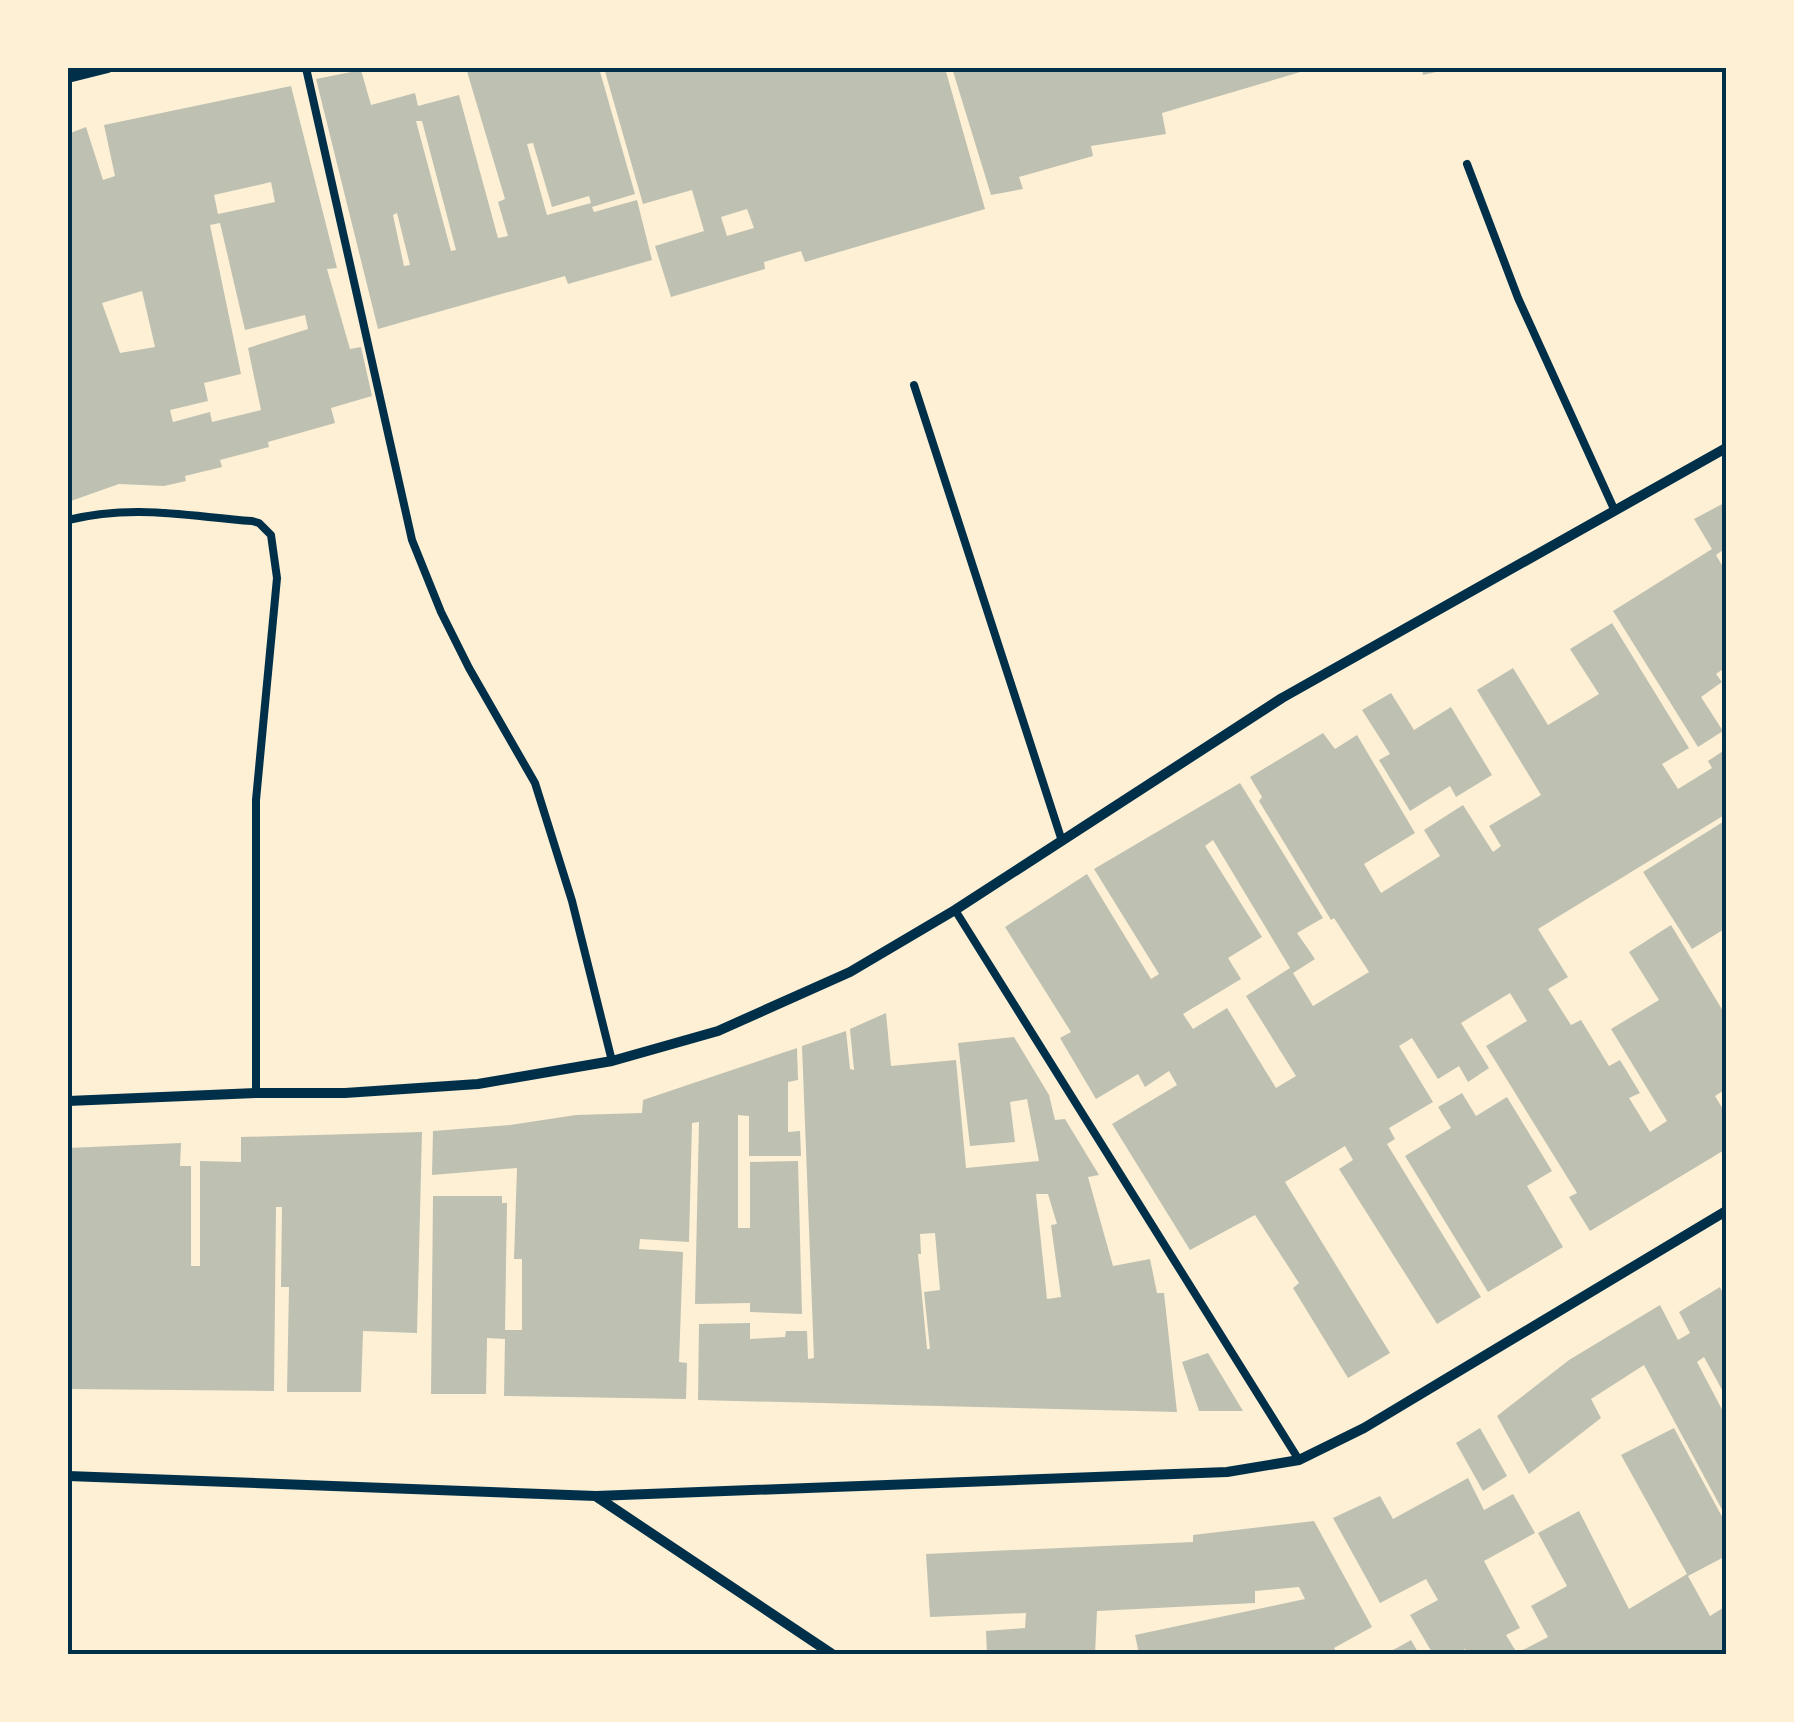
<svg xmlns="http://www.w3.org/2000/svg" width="1794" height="1722" viewBox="0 0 1794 1722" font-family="'Times New Roman',serif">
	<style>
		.building { fill: #bec0b2; fill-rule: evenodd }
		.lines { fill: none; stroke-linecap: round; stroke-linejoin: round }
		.service { stroke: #003049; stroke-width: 8 }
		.minor { stroke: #003049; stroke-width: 10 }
		.neatline { fill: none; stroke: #003049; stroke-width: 4 }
	</style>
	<rect width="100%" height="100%" fill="#fdf0d5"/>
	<path class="building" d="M466 68H599L635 194 592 207 594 212 637 200 652 260 568 284 565 276 378 329 316 79 361 70 371 105 415 93 418 106 459 95 498 238 508 236 498 202 505 199ZM416 121H422L456 250 451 251ZM533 143 552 207 589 196 591 203 547 215 527 144ZM397 213 410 265 404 266 393 215Z
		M604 68H945L985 209 805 262 801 251 764 262 765 269 671 297 655 246 704 231 692 190 643 204ZM747 209 754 228 727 236 721 217Z
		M952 68H1314L1162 113 1166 134 1091 146 1093 156 1019 177 1023 189 991 195Z
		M1422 68H1449V69L1423 75Z
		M291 86 337 268 327 269 350 349 361 347 372 396 331 408 335 423 268 442 269 447 220 460 222 467 185 476 186 481 164 486 119 484 68 502V134L86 127 103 180 115 176 104 125ZM271 182 275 202 218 214 214 195ZM220 223 245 330 305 315 308 329 248 348 261 410 212 422 210 412 173 422 170 410 208 401 204 383 241 374 210 225ZM142 291 155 347 120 353 102 303Z
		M1726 502V555L1723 550 1716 555 1726 572V667L1716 674 1722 682 1701 697 1723 731 1698 747 1613 611 1712 549 1694 519Z
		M1612 623 1689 748 1662 764 1678 789 1712 768 1708 761 1726 749V814L1538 929 1568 977 1548 989 1571 1025 1581 1020 1609 1066 1620 1060 1640 1093 1629 1098 1650 1132 1667 1121 1611 1029 1659 1000 1629 952 1671 925 1726 1016V1089L1715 1096 1726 1114V1149L1590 1231 1569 1197 1577 1193 1486 1046 1527 1021 1510 993 1461 1023 1489 1068 1468 1082 1459 1066 1438 1079 1412 1038 1399 1046 1433 1102 1389 1128 1395 1139 1387 1144 1481 1297 1437 1324 1339 1169 1353 1160 1345 1146 1285 1182 1390 1353 1348 1378 1293 1288 1299 1283 1255 1215 1190 1250 1112 1124 1177 1085 1169 1071 1145 1087 1138 1074 1096 1099 1060 1038 1071 1032 1005 927 1087 874 1151 979 1159 974 1094 869 1240 783 1323 918 1297 933 1315 959 1293 973 1313 1006 1369 972 1334 918 1331 920 1259 801 1262 797 1250 777 1323 733 1335 749 1357 735 1415 833 1364 864 1381 893 1440 856 1424 830 1463 805 1493 852 1501 846 1489 826 1541 795 1477 690 1513 668 1548 725 1599 694 1570 649ZM1213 840 1290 968 1246 996 1296 1076 1276 1088 1227 1008 1193 1029 1183 1014 1241 979 1228 958 1262 937 1205 846Z
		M1391 693 1414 730 1451 707 1492 775 1456 797 1450 786 1410 811 1379 760 1390 754 1362 710Z
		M1726 820V928L1692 949 1643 872Z
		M886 1013 891 1066 956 1060 966 1168 1039 1161 1027 1099 1010 1102 1015 1142 970 1146 958 1043 1014 1037 1049 1095 1055 1120 1065 1119 1099 1175 1088 1177 1113 1266 1150 1259 1157 1293H1164L1177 1412 698 1400 699 1324 750 1323V1339L785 1337 786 1331H807L808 1359 814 1358 802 1046 846 1031 850 1069 854 1070 850 1029ZM1036 1194H1048L1057 1224 1051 1225 1061 1297 1047 1299ZM935 1233 940 1290 924 1292 930 1349H927L918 1254H921L920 1234Z
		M797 1048 798 1080 788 1082V1132L800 1131 801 1156H749V1116L738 1115V1228H750V1162L798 1161 802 1314 750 1312V1303L695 1304 699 1122 692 1123 689 1242 640 1239 639 1249 683 1252 679 1362 687 1363 686 1399 504 1396 505 1339 487 1338 486 1394H431L433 1196H502V1203H507L505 1330H522V1259H514L517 1168 432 1175 433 1131 510 1125 576 1115 642 1113 643 1100Z
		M1462 1093 1476 1116 1507 1097 1552 1171 1527 1186 1563 1247 1488 1292 1405 1156 1451 1128 1438 1107Z
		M422 1132 417 1333 363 1331 361 1392H287L289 1287H281L282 1207H276L274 1391 68 1389V1148L181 1143 180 1166H191V1266H200V1161L241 1162V1137Z
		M1720 1287 1726 1300V1397L1704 1357 1697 1362 1726 1417V1517L1644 1365 1591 1399 1601 1418 1529 1474 1497 1416 1569 1360 1660 1305 1678 1340 1690 1333 1679 1312Z
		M1208 1353 1243 1411H1199L1182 1362Z
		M1480 1428 1507 1476 1483 1491 1456 1443Z
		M1674 1428 1726 1524V1556L1688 1576 1710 1616 1726 1606V1654H1468L1465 1649 1455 1654H1433L1410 1615 1438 1600 1426 1579 1380 1603 1333 1518 1380 1496 1393 1519 1468 1478 1484 1510 1513 1494 1535 1533 1484 1561 1520 1628 1506 1635 1517 1653 1548 1637 1531 1606 1567 1586 1538 1533 1579 1511 1629 1609 1687 1574 1621 1455Z
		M1314 1521 1372 1627 1334 1648 1336 1651 1324 1654H1139L1135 1635 1305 1599 1299 1587 1255 1591V1603L1097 1611 1095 1654H987L986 1631 1025 1628 1026 1613 930 1617 926 1554 1193 1542V1535Z
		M1411 1640 1419 1654H1386Z"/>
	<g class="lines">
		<path class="service" d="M306 68 412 540 441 612 469 668 535 783 572 901 612 1061
			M1467 164 1518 298 1614 509
			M914 385 1062 841
			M68 520C134 504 185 516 252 521L259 523 271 535 277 578 256 800V1093
			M955 910 1299 1460"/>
		<path class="minor" d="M68 78 108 68
			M68 1101 256 1093H345L478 1084 612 1061 718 1031 850 972 955 910 1282 698 1726 448
			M68 1476 596 1496 1227 1472 1299 1460 1364 1428 1726 1211
			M597 1497 832 1654"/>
	</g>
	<rect width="1794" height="1722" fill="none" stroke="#fdf0d5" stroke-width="140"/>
	<rect x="70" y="70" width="1654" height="1582" class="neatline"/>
</svg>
